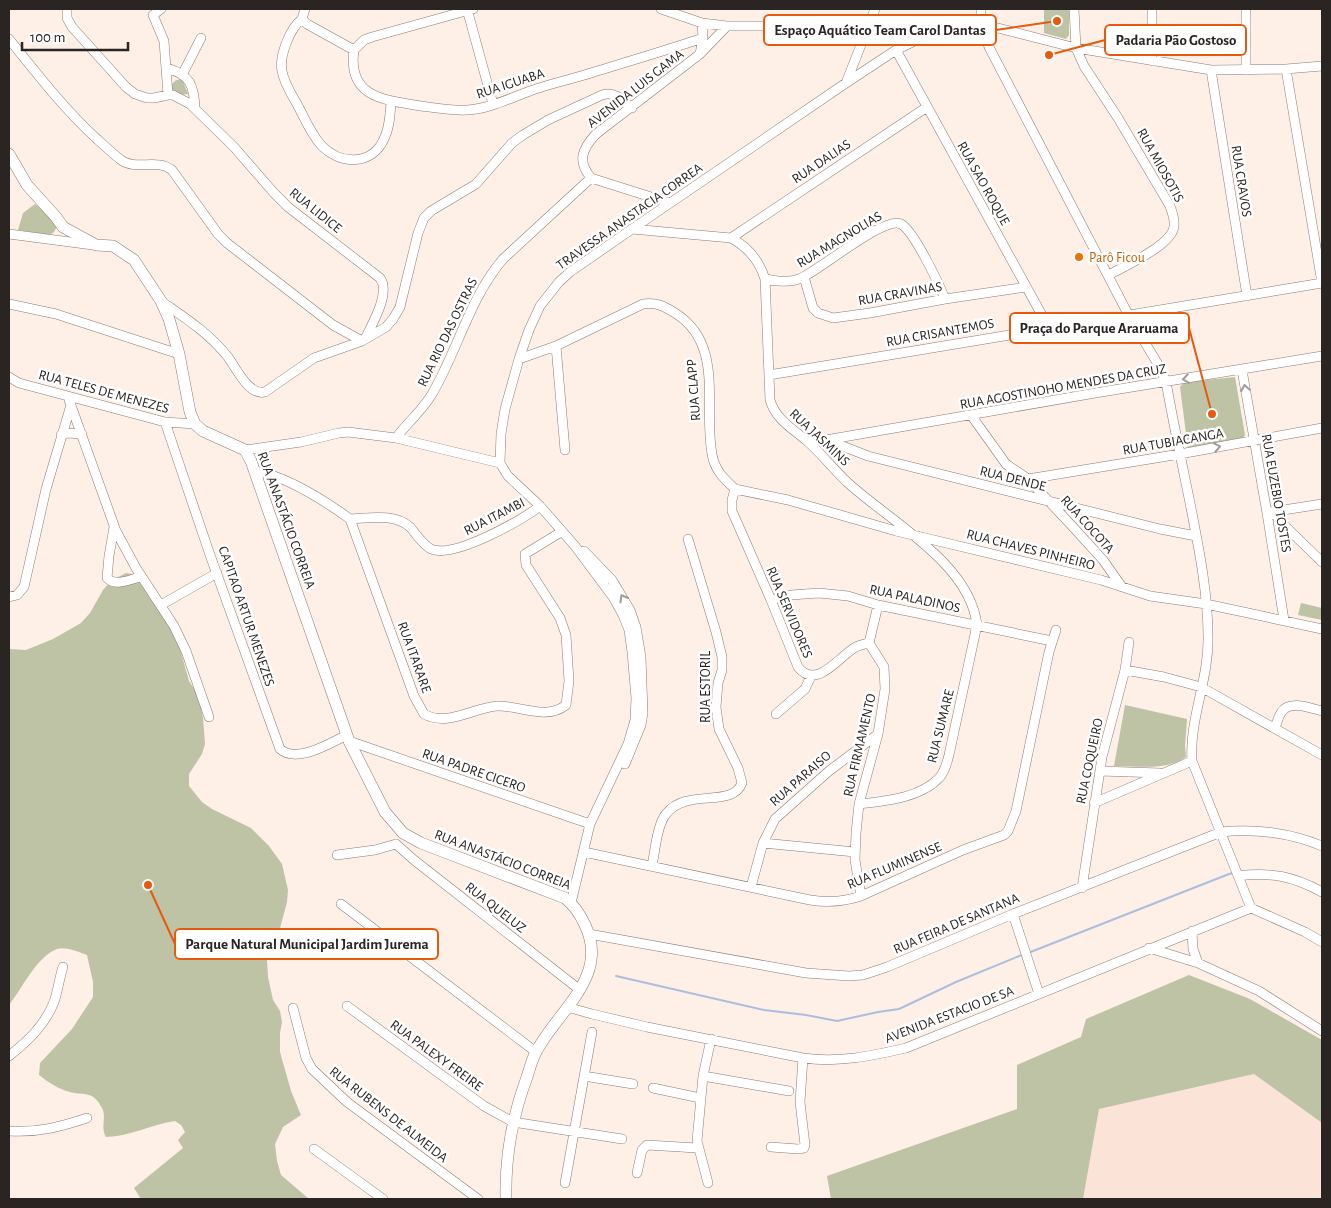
<svg xmlns="http://www.w3.org/2000/svg" width="1331" height="1208" viewBox="0 0 1331 1208" font-family="'Alegreya Sans',sans-serif">
	<style>
		.industrial { fill: #fbe3d8 }
		.green { fill: #bec3a5 }
		.lines { fill: none; stroke-linecap: round; stroke-linejoin: round }
		.stream { stroke: #acbedf; stroke-width: 2 }
		.minor-casing { stroke: #8a7c76; stroke-width: 10 }
		.major-casing { stroke: #8a7c76; stroke-width: 12 }
		.minor { stroke: #fff; stroke-width: 9 }
		.major { stroke: #fff; stroke-width: 11 }
		.oneway { stroke: #9f9c9c }
		.food-dot { fill: #e8710a; stroke: #fff; stroke-width: 2 }
		.labels { text-anchor: middle; stroke-width: 5; stroke-linejoin: round; paint-order: stroke }
		.street-label { font-size: 14px; fill: #2a2422; stroke: #fff }
		.food-label { font-size: 14px; fill: #c56008; stroke: #fff; text-anchor: start }
		.leader { fill: none; stroke: #e8590c; stroke-width: 2 }
		.callout-dot { fill: #e8590c; stroke: #fff; stroke-width: 2 }
		.callout { fill: #fff; stroke: #e8590c; stroke-width: 2 }
		.callout-label { font-size: 15px; text-anchor: middle; font-weight: bold; fill: #2a2422 }
	</style>
	<rect width="100%" height="100%" fill="#feefe7"/>
	<path class="industrial" d="M1254 1074 1322 1123V1199H1083L1099 1109Z"/>
	<path class="green" d="M1044 9H1069V35L1066 39 1044 33Z
		M182 79 188 94 180 95 173 91 171 85 176 80Z
		M35 204 58 224 54 232 50 235 18 230 23 213Z
		M1235 377 1245 435 1242 439 1188 449 1180 387 1182 384 1187 382Z
		M126 573 137 575 175 631 189 681 197 693 203 717 205 744 202 754 189 774V786L202 802 212 809 251 828 269 846 282 864 288 890 287 902 279 932 271 947 267 960 268 977 273 1000 280 1011 282 1022 280 1033V1052L291 1091 301 1115 283 1127 275 1144 277 1161 281 1175 309 1199H141L134 1188 183 1148 178 1140 185 1132 181 1125 175 1121C150 1125 131 1136 106 1137 100 1128 107 1117 102 1108 93 1090 84 1096 70 1092 58 1089 48 1082 39 1075L40 1063 72 1029 93 997V982L87 955C79 952 65 946 57 949 36 957 22 989 9 1005V649L26 650 53 639 81 623 90 613 103 590 111 581Z
		M1301 603 1322 608V620L1298 615Z
		M1125 705 1187 719 1185 746 1186 757C1166 771 1137 766 1114 766Z
		M1189 975 1250 999 1322 1040V1123L1254 1074 1099 1109 1083 1199H831L827 1176 1017 1109V1065L1081 1037 1086 1019Z"/>
	<g class="lines">
		<path class="stream" d="M1028 953 1229 874 1234 873
			M616 976 764 1010 806 1015 837 1021 878 1012 899 1009 956 982 1024 954"/>
		<g class="minor-casing">
			<path id="minor" d="M67 9V18L72 27 126 87 135 94 147 98H154L168 95H173L190 104 234 147 274 193 288 207 380 278C391 293 372 324 365 339
				M161 9 153 15 164 41 168 95
				M305 9 302 19 307 24 354 50
				M467 9 493 104
				M661 9 702 23 727 26H781L863 37
				M981 9V28L990 49 1129 316 1159 366 1166 382C1173 421 1181 459 1189 498 1198 544 1208 591 1208 637 1209 680 1189 719 1192 761L1251 908
				M1074 9 1076 48 1084 66 1118 118 1170 206C1172 212 1175 219 1174 226 1173 245 1124 266 1109 275
				M1152 9V61
				M302 19C290 28 279 56 282 71 284 83 292 95 298 106 305 119 311 134 321 145 340 165 372 166 384 139 390 127 390 114 391 102
				M9 39C37 74 65 110 98 140 105 146 113 154 121 160 136 171 157 158 172 170L218 234 227 243 333 325 362 341
				M354 50C347 98 385 100 421 106 436 108 452 111 467 110 491 109 516 95 539 88 557 82 576 78 594 72 630 61 667 50 703 38
				M354 50 364 40 372 37 473 9
				M896 50 1049 328
				M700 54 727 26
				M167 68C190 75 194 85 195 108
				M1286 69 1322 283
				M1211 70 1247 296
				M1246 70V9
				M182 75 201 38
				M846 83 875 9
				M670 203 591 178C577 161 582 149 596 134L700 54 703 38 702 23
				M632 229 731 238C748 247 759 260 765 279L770 400C776 420 792 428 807 441 822 454 833 469 847 482 889 521 970 563 977 625L949 755C947 763 945 771 940 777 921 798 886 801 859 804
				M9 234 93 245
				M731 238 927 107
				M804 277 813 308 818 313 833 318 870 313 945 299 1026 287
				M765 279C776 281 788 283 799 279 818 272 884 215 901 224 914 231 939 284 945 299
				M161 301C185 318 209 333 228 357 236 368 249 396 265 392L314 358 362 341 386 327 393 319 400 307 418 233 424 218 431 211 476 184 512 143 523 135 548 120 602 95C615 91 623 100 632 108
				M9 304 56 314 179 354
				M556 346 565 450
				M519 359 556 346 643 304C656 302 664 306 675 313 725 344 703 406 712 454 714 469 724 479 735 489
				M1242 370 1267 513 1284 620
				M769 375 1322 283
				M9 377 19 383 165 422 195 424
				M68 397 116 531 136 568 174 626 186 651 209 717
				M971 415 1006 464 1028 479 1073 527 1103 560 1122 587
				M165 422 210 555 280 749C297 764 330 743 347 735
				M61 435 68 433 82 434
				M396 438C407 423 422 411 432 394 458 350 469 299 503 259L591 178
				M827 440 868 456 1160 529 1196 536
				M808 442 826 440 1095 393 1322 356
				M245 450 301 442 339 433 348 432 396 438 500 463
				M255 471C286 476 325 501 350 519L414 696 424 714C447 727 473 708 497 706 518 705 546 721 566 705L569 681 566 635 560 618 526 565 525 554 561 532
				M1028 479 1180 454 1322 428
				M735 489 788 500 896 531 1101 580 1150 596 1206 604 1322 629
				M735 489 732 500V511L771 600 798 667C816 690 838 658 854 648 859 645 864 644 869 643
				M1270 512 1322 504
				M1273 512 1286 527 1322 562
				M350 519C369 518 395 513 410 527 416 534 423 545 431 549 453 559 523 520 540 506
				M114 527 109 556 107 578C116 587 130 579 141 577
				M584 551 612 580 630 610 636 627 641 657 643 713 641 725 625 764
				M9 597 17 595 24 587 46 489 71 405
				M771 600 791 595 819 593 848 596 878 605 1052 641
				M161 605 217 573
				M1125 670 1164 677 1201 687 1322 755
				M776 714 805 689 811 676
				M1275 728C1277 723 1278 717 1281 713 1288 699 1311 708 1322 711
				M349 741 590 824
				M1100 771 1160 773
				M1094 803 1192 761
				M763 843 855 852
				M396 844 414 860 580 990
				M584 852 810 900C828 903 843 902 861 896L963 850 1004 835 1008 831 1016 811 1049 652 1056 630
				M337 855 375 850 396 844
				M652 866C655 851 657 825 666 814 687 787 732 809 742 783L738 768 719 729 716 707 718 683 722 670V657L716 632 688 539
				M1238 876C1271 872 1293 876 1322 892
				M751 887 763 843 775 819 829 771 878 734
				M1082 888 1102 757 1125 670 1129 642
				M861 896 855 860 856 833 859 804 878 734 885 689 884 667 869 643 878 605
				M571 903 590 824 628 744 635 720 636 698 632 652 629 630 623 615 613 597 575 546 540 506 508 476 500 463 501 434 505 409 519 359 529 330 540 306 559 282 570 272 632 229 846 83 896 50 921 38 963 30 998 28 1076 48 1211 70 1286 69 1322 66
				M341 904 536 1052
				M1013 914 1039 994
				M1192 931 1193 949 1198 963
				M589 934 806 973 849 976 863 975 887 967 1013 914 1221 832C1254 828 1291 833 1322 846
				M1149 948 1198 963 1259 991 1322 1031
				M347 1006 484 1106 513 1122 622 1139
				M567 1007 592 1014 647 1027 803 1058C839 1063 871 1056 906 1048L1251 908 1305 932 1322 942
				M293 1008 306 1058 312 1069 347 1102 478 1199
				M9 1056C28 1041 45 1025 54 1002 58 991 59 979 63 967
				M584 1076 633 1084
				M703 1076 711 1039
				M653 1088 700 1098
				M9 1131C37 1133 60 1127 87 1118
				M771 1147 798 1149 804 1148 805 1145 800 1102 803 1058
				M314 1149 383 1199
				M637 1173 642 1150 647 1145 697 1148
				M565 1183 592 1032
				M708 1183 697 1141 703 1076 789 1091"/>
		</g>
		<g class="major-casing">
			<path id="major" d="M9 154 27 185 56 217 63 227 96 245 113 246 134 260 161 301 169 319 179 354 190 412 195 424 203 431 245 450 251 461 349 741 385 812 403 833 421 843 565 898C574 905 580 914 585 925 610 977 558 1010 536 1052 532 1059 530 1068 527 1077 512 1117 505 1157 506 1199"/>
		</g>
		<use href="#minor" class="minor"/>
		<use href="#major" class="major"/>
	</g>
	<defs><path id="oneway-chevron" d="M-2-3.5L2.5 0L-2 3.5" fill="none" stroke-width="1.6" stroke-linecap="round" stroke-linejoin="round" transform="scale(1.25)"/></defs>
	<g class="oneway">
		<use href="#oneway-chevron" transform="translate(1186 379) rotate(171)"/>
		<use href="#oneway-chevron" transform="translate(1245 388) rotate(-100)"/>
		<use href="#oneway-chevron" transform="translate(1217 447) rotate(-11)"/>
		<use href="#oneway-chevron" transform="translate(623 598) rotate(-120)"/>
	</g>
	<circle class="food-dot" cx="1079" cy="257" r="5"/>
	<g class="labels">
		<g class="street-label">
			<text transform="translate(510 83) rotate(-18)" y="5">RUA IGUABA</text>
			<text transform="translate(635 88) rotate(-38)" y="5">AVENIDA LUIS GAMA</text>
			<text transform="translate(821 161) rotate(-34)" y="5">RUA DALIAS</text>
			<text transform="translate(1161 165) rotate(61)" y="5">RUA MIOSOTIS</text>
			<text transform="translate(1242 181) rotate(81)" y="5">RUA CRAVOS</text>
			<text transform="translate(984 183) rotate(61)" y="5">RUA SAO ROQUE</text>
			<text transform="translate(316 210) rotate(39)" y="5">RUA LIDICE</text>
			<text transform="translate(629 216) rotate(-35)" y="5">TRAVESSA ANASTACIA CORREA</text>
			<text transform="translate(839 239) rotate(-31)" y="5">RUA MAGNOLIAS</text>
			<text transform="translate(900 293) rotate(-10)" y="5">RUA CRAVINAS</text>
			<text transform="translate(447 332) rotate(-64)" y="5">RUA RIO DAS OSTRAS</text>
			<text transform="translate(940 332) rotate(-10)" y="5">RUA CRISANTEMOS</text>
			<text transform="translate(1063 386) rotate(-10)" y="5">RUA AGOSTINOHO MENDES DA CRUZ</text>
			<text transform="translate(693 390) rotate(-94)" y="5">RUA CLAPP</text>
			<text transform="translate(104 391) rotate(15)" y="5">RUA TELES DE MENEZES</text>
			<text transform="translate(820 437) rotate(43)" y="5">RUA JASMINS</text>
			<text transform="translate(1173 441) rotate(-10)" y="5">RUA TUBIACANGA</text>
			<text transform="translate(1013 478) rotate(14)" y="5">RUA DENDE</text>
			<text transform="translate(1277 493) rotate(80)" y="5">RUA EUZEBIO TOSTES</text>
			<text transform="translate(494 516) rotate(-27)" y="5">RUA ITAMBI</text>
			<text transform="translate(287 520) rotate(70)" y="5">RUA ANASTÁCIO CORREIA</text>
			<text transform="translate(1088 524) rotate(48)" y="5">RUA COCOTA</text>
			<text transform="translate(1031 549) rotate(14)" y="5">RUA CHAVES PINHEIRO</text>
			<text transform="translate(915 598) rotate(12)" y="5">RUA PALADINOS</text>
			<text transform="translate(790 612) rotate(67)" y="5">RUA SERVIDORES</text>
			<text transform="translate(247 616) rotate(71)" y="5">CAPITAO ARTUR MENEZES</text>
			<text transform="translate(415 657) rotate(70)" y="5">RUA ITARARE</text>
			<text transform="translate(705 687) rotate(-90)" y="5">RUA ESTORIL</text>
			<text transform="translate(940 726) rotate(-76)" y="5">RUA SUMARE</text>
			<text transform="translate(859 745) rotate(-77)" y="5">RUA FIRMAMENTO</text>
			<text transform="translate(1089 761) rotate(-78)" y="5">RUA COQUEIRO</text>
			<text transform="translate(474 770) rotate(19)" y="5">RUA PADRE CICERO</text>
			<text transform="translate(800 778) rotate(-41)" y="5">RUA PARAISO</text>
			<text transform="translate(503 859) rotate(21)" y="5">RUA ANASTÁCIO CORREIA</text>
			<text transform="translate(894 865) rotate(-23)" y="5">RUA FLUMINENSE</text>
			<text transform="translate(496 907) rotate(38)" y="5">RUA QUELUZ</text>
			<text transform="translate(956 923) rotate(-23)" y="5">RUA FEIRA DE SANTANA</text>
			<text transform="translate(949 1014) rotate(-21)" y="5">AVENIDA ESTACIO DE SA</text>
			<text transform="translate(437 1055) rotate(36)" y="5">RUA PALEXY FREIRE</text>
			<text transform="translate(389 1114) rotate(38)" y="5">RUA RUBENS DE ALMEIDA</text>
		</g>
		<g class="food-label">
			<text x="1089" y="262">Parô Ficou</text>
		</g>
	</g>
	<path class="leader" d="M1057 21L996 30M1049 55L1105 40M1212 414L1189 328M148 885L175 944"/>
	<g class="callout-dot">
		<circle cx="1057" cy="21" r="5"/>
		<circle cx="1049" cy="55" r="5"/>
		<circle cx="1212" cy="414" r="5"/>
		<circle cx="148" cy="885" r="5"/>
	</g>
	<g class="callout">
		<rect x="764" y="15" width="232" height="30" rx="5"/>
		<rect x="1105" y="25" width="141" height="30" rx="5"/>
		<rect x="1010" y="313" width="179" height="30" rx="5"/>
		<rect x="175" y="929" width="263" height="30" rx="5"/>
	</g>
	<g class="callout-label">
		<text x="880" y="35">Espaço Aquático Team Carol Dantas</text>
		<text x="1176" y="45">Padaria Pão Gostoso</text>
		<text x="1099" y="333">Praça do Parque Araruama</text>
		<text x="307" y="949">Parque Natural Municipal Jardim Jurema</text>
	</g>
	<rect width="1331" height="1208" fill="none" stroke="#2a2422" stroke-width="20"/>
	<path d="M22 42v8h106v-8" fill="none" stroke="#2a2422" stroke-width="2.5"/>
	<text x="30" y="42" font-size="15" fill="#2a2422" stroke="#ffffff" stroke-width="4" paint-order="stroke">100 m</text>
</svg>
